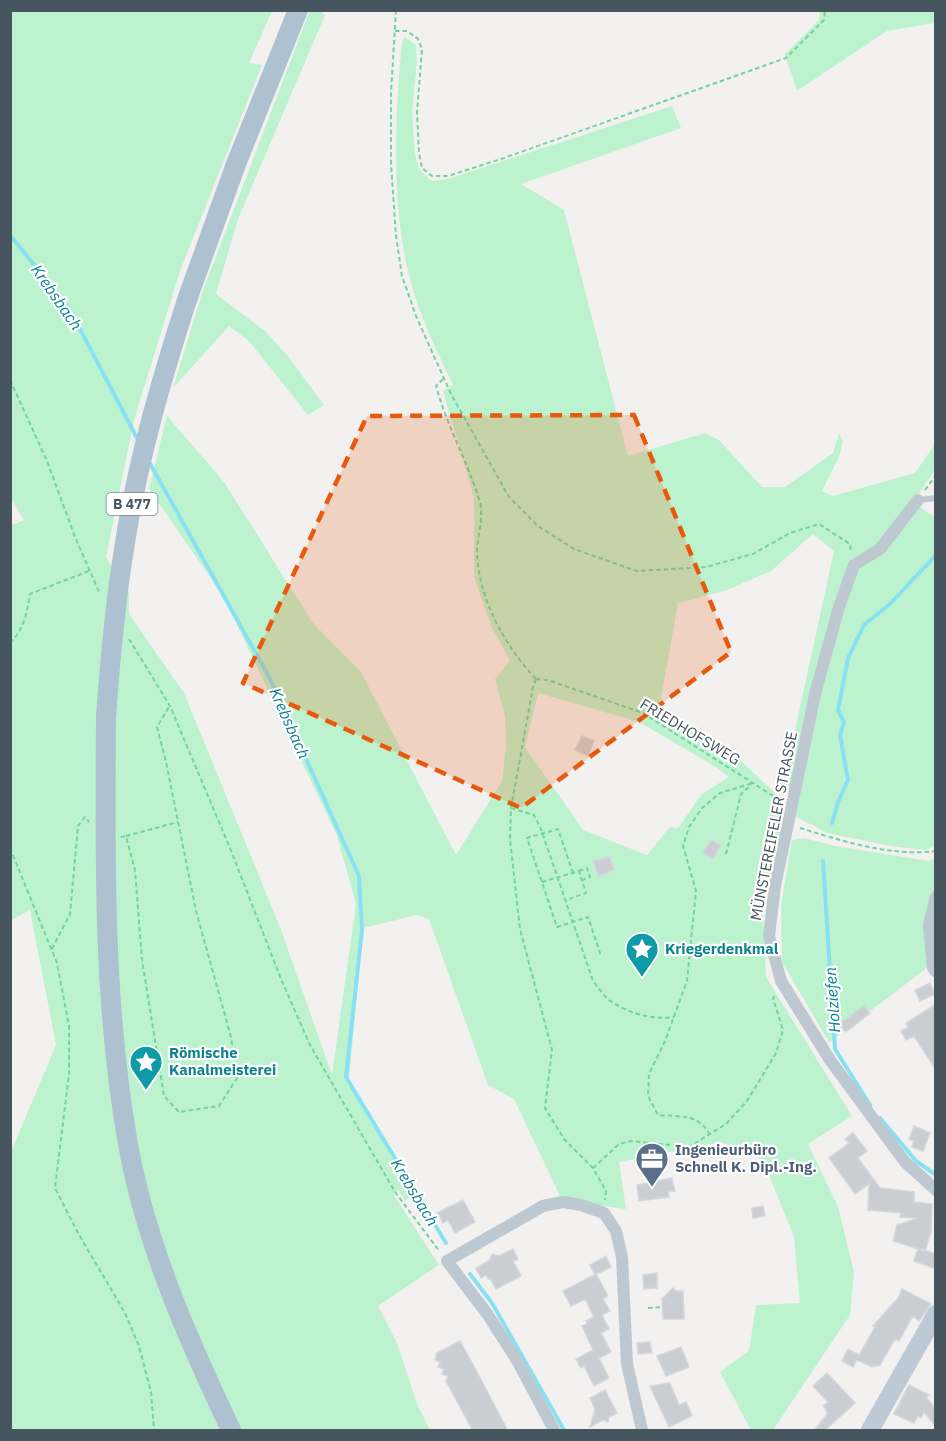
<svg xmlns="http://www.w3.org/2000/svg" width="946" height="1441" viewBox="0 0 946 1441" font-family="'IBM Plex Sans',sans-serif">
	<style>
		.green { fill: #bdf2cf; fill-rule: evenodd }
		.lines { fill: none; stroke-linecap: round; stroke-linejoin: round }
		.stream { stroke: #87e1f2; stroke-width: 4 }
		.building { fill: #caced3; stroke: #d4d7dc; stroke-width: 1.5 }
		.path { stroke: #72d39e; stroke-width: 2; stroke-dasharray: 4.5 3; stroke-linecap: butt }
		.lane { stroke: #bdc8d0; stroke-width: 6 }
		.street { stroke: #bdc8d0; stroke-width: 12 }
		.secondary { stroke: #bdcad5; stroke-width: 18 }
		.primary { stroke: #aec1d0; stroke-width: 20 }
		.primary-bridge { stroke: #aec1d0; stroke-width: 20 }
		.marked { fill: #e8590c; fill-opacity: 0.2; stroke: #e8590c; stroke-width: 4.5; stroke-dasharray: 12 8; stroke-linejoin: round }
		.labels { text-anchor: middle; stroke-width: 4.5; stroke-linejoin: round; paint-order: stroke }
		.shield { fill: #fff; stroke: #7e888f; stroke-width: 1.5 }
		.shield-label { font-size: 14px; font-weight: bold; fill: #47555f }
		.street-label { font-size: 15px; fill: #47555f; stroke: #fff }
		.culture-label { font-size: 15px; font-weight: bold; fill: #0d838f; stroke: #fff; text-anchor: start }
		.service-label { font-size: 15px; font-weight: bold; fill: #4e5e75; stroke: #fff; text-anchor: start }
		.water-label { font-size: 16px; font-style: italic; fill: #067e94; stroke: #fff }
	</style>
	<rect width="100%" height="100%" fill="#f3f0f0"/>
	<path class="green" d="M310 10 320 11 325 15 238 219 216 294 265 331 287 355 324 405 308 415 249 341 229 326 173 388 202 293Z
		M10 11H272L249 63 262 65 180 271 134 420 106 557 129 593V614L184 693 280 927 332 1075 356 904 337 836 224 597 149 489 167 415C186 440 208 461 226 485L312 622 361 672 456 855 502 781 506 747 505 716 495 679 510 661 491 626 474 576V497L443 391 453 385C436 349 418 313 409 275 391 202 395 115 402 42L405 37 416 45 417 62 412 111 415 154 419 169 431 181 448 179 672 106 681 128 521 184 564 210 628 456 705 433 719 440 762 487H785L833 453 839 433 843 441 839 457 822 491 833 496 915 473 935 444V470L910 506 921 508 935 517V846L926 850 891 846 827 833 797 817 784 781 834 551 813 534 771 571 727 590 678 603 659 710 740 760 776 794 782 822 763 910 766 977 852 1116 808 1144 838 1207 854 1272 850 1315 773 1430H751L720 1372 749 1351 756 1305 800 1303 794 1237 763 1160 721 1142 619 1162 626 1209 562 1200 514 1099 488 1085 429 919 417 915 363 928 349 1080 419 1194 405 1200 398 1190 393 1194 439 1265 378 1306 397 1343 417 1404 430 1430H11V1152L56 1045 30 910 10 921V526L24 520 10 496ZM538 693 639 722 716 767 729 777 702 794 678 828 670 827 647 855 583 830 525 747Z
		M820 11H935V23L887 31 797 91 785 54 819 20Z
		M804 838 835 846 929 861 935 858V947L927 956V968L829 1042 782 962 781 906 792 840Z"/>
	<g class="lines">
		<path class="stream" d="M10 235 69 308 138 440
			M148 460 269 677 359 876 362 930 346 1077 446 1243
			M832 823 838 802 848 780 840 735 844 722 838 710 848 658 864 625 890 604 936 555
			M823 861 835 1049 870 1105
			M880 1118 916 1161 936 1175
			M470 1274 492 1303 564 1430"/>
	</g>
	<path class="building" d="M582 736 594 741 588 756 575 750Z
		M711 840 721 845 713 859 703 853Z
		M610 857 614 870 598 876 593 861Z
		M930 983 935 994 920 1001 915 990Z
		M936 1004V1070L914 1036 906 1040 901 1031 908 1027 906 1023Z
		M864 1006 870 1013 846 1032 839 1024Z
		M914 1126 930 1133 923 1151 912 1147 914 1141 909 1139Z
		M853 1133 867 1151 858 1158 880 1188 914 1192V1202L932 1204 931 1232 925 1251 893 1241 897 1225 918 1218 900 1217 901 1213 868 1210 869 1184 855 1194 829 1158 849 1143 845 1139Z
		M672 1178 675 1191 668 1192 669 1197 639 1201 637 1185Z
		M463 1200 475 1222 455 1233 448 1220 443 1223 437 1213Z
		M763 1206 765 1216 753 1218 752 1208Z
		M918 1248 936 1254V1269L914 1261Z
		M513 1249 518 1259 513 1261 521 1276 496 1289 490 1278 488 1279 486 1275 481 1278 476 1268 490 1260 492 1254 499 1256Z
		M606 1256 611 1267 595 1275 590 1265Z
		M657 1273V1288L644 1289 643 1275Z
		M596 1274 608 1296 603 1299 610 1311 602 1315 609 1329 601 1333 611 1352 599 1358 609 1378 594 1386 584 1366 581 1368 576 1359 593 1350 582 1326 587 1324 586 1321 594 1317 585 1299 571 1306 563 1291Z
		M673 1288 675 1291H683L684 1319H663L662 1299Z
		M902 1289 931 1304 919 1321 913 1316 899 1341 895 1339 880 1365 872 1367 857 1360 853 1367 842 1361 848 1349 859 1355 875 1327 873 1326 898 1298Z
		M460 1341 476 1370 508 1431H473L446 1381 448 1376 442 1374 444 1369 438 1367 440 1362 435 1360 437 1353Z
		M650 1342 652 1353 638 1354 637 1343Z
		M681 1347 689 1367 666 1376 657 1356Z
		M827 1373 855 1403 824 1431H814L828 1413 823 1406 828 1402 813 1386Z
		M670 1383 679 1405 686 1402 692 1416 669 1427 650 1386Z
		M909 1385 929 1395 926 1397 936 1409V1427L924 1412 921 1418 918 1416 914 1423 894 1414Z
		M605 1390 617 1413 609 1417 608 1422 603 1420 590 1427 595 1409 590 1398Z"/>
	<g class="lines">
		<path class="path" d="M396 10 391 93V164L396 236 402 276 416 316 451 394 509 497 538 526 574 549 637 571 706 567 753 554 790 533 819 524 850 544 851 551
			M395 31H407L418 39 422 49 417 112 419 153 422 168 432 176H448L504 158 786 58 824 20 825 10
			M443 379 436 386C447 426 468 463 480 502 484 518 477 537 477 553 479 600 505 646 536 679
			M10 380 47 461 75 537 100 594
			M925 490 936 475
			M129 639 170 706 230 848 281 979 310 1045 395 1192 440 1252
			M10 643C24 630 27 612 30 594L89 571
			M536 679 533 687 511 808 510 839 520 929 552 1050 545 1108 564 1139 593 1168 606 1191 605 1200
			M536 679 548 680 643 713 781 801
			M511 808 534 815 541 829 593 981C598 987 603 995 609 1000 627 1013 652 1020 674 1017
			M800 828C842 841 892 857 936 851
			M126 836 178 822
			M121 837 126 836 135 870 142 960 164 1096 179 1112 219 1106 237 1078 231 1037 196 911 166 762 157 727 169 707
			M10 848 57 963 69 1026V1074L55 1188 78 1233 125 1313 139 1346 151 1392 154 1430
			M726 854 741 794 751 785
			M579 871 587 868 590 877 582 880
			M573 873 558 829 527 838 557 927 588 917 601 956
			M542 882 579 871 586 893 566 900
			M52 949 70 914 78 826 85 817 89 822
			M710 1135C698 1113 680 1117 658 1115L648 1096 649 1074 665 1041 687 981 696 891 683 846 689 827 702 808 720 793 753 783
			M593 1168 619 1144 631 1141 689 1147 726 1124 747 1101 776 1053 783 1030 773 999 774 996
			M648 1308 662 1307"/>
		<path class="lane" d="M918 500 936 498"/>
		<path class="street" d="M918 500 880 549 854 565 839 607 816 690 775 886 769 936 781 981 830 1060 905 1162 936 1190
			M936 897 929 925 933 968 936 972
			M554 1430 518 1362 488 1315 447 1261 543 1206 563 1202 581 1205 604 1213 616 1231 622 1257 627 1364 642 1430"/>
		<path class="secondary" d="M870 1430 936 1314"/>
		<path class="primary" d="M188 297 236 164 298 10
			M106 717C105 859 103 1004 128 1144 146 1245 188 1339 231 1430"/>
		<path class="primary-bridge" d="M106 717C110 661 115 605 124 549 137 463 161 380 188 297"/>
	</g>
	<path class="marked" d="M634 415 731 652 521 808 243 683 367 416Z"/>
	<defs>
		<g id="sight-pin" transform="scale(1.725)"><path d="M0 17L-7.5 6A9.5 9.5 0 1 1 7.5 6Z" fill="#0f9aa8" stroke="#fff"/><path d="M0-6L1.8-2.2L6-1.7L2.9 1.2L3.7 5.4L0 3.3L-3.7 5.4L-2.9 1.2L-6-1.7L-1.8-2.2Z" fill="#fff"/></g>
		<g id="office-pin" transform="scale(1.725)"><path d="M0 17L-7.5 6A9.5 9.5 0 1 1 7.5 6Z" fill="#5c6f8a" stroke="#fff"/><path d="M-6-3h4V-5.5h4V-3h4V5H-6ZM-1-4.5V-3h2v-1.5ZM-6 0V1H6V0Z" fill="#fff"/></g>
	</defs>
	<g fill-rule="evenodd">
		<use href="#sight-pin" x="642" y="949"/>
		<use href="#sight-pin" x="146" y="1062"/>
		<use href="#office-pin" x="652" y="1159"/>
	</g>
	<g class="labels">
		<rect class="shield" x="106.5" y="493" width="51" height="22" rx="4.5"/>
		<g class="shield-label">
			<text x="132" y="509">B 477</text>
		</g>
		<g class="street-label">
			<text transform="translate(690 732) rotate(31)" y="5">FRIEDHOFSWEG</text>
			<text transform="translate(774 826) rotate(-79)" y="5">MÜNSTEREIFELER STRASSE</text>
		</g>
		<g class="culture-label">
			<text x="665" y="954">Kriegerdenkmal</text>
			<text x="169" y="1058">Römische<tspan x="169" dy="17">Kanalmeisterei</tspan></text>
		</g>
		<g class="service-label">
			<text x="675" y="1155">Ingenieurbüro<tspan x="675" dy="17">Schnell K. Dipl.-Ing.</tspan></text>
		</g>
		<g class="water-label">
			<text transform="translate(57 297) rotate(55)" y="6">Krebsbach</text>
			<text transform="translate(290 723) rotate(66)" y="6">Krebsbach</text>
			<text transform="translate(832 1000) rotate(-94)" y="6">Holziefen</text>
			<text transform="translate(415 1192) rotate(59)" y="6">Krebsbach</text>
		</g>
	</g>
	<rect width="946" height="1441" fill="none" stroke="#47555f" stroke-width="24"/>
</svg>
